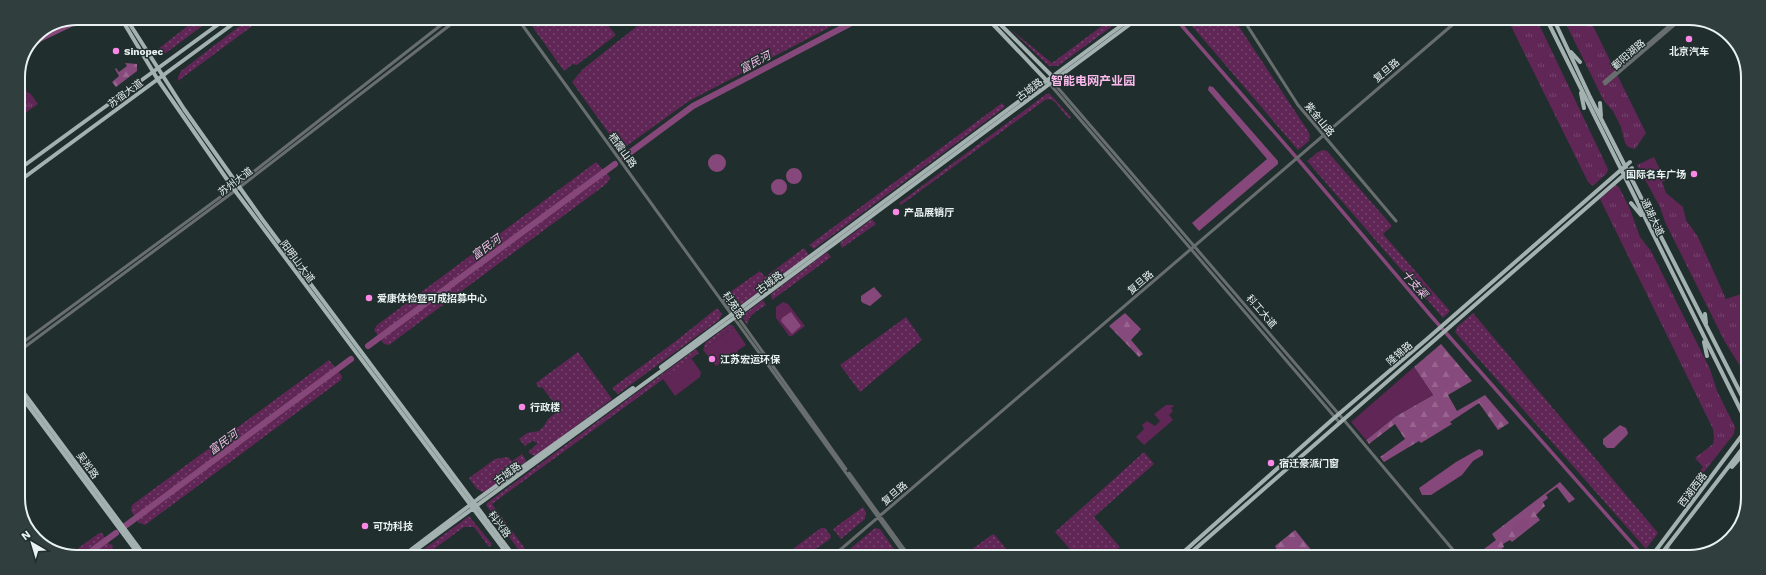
<svg xmlns="http://www.w3.org/2000/svg" width="1766" height="575" viewBox="0 0 1766 575" font-family="'Work Sans','Noto Sans SC',sans-serif">
	<style>
		.grass { fill: url(#grass-dots) }
		.forest { fill: url(#forest-firs) }
		.park { fill: url(#park-tufts) }
		.garden { fill: #5f2656 }
		.water { fill: #86487a }
		.lines { fill: none; stroke-linecap: round; stroke-linejoin: round }
		.canal { stroke: #86487a; stroke-width: 3.5 }
		.river { stroke: #86487a; stroke-width: 6 }
		.minor { stroke: #686e6e; stroke-width: 3 }
		.major { stroke: #a3b2b0; stroke-width: 4 }
		.poi-dot { fill: #fb87e6; stroke: #202e2d; stroke-width: 1.5 }
		.labels { text-anchor: middle; stroke-width: 3; stroke-linejoin: round; paint-order: stroke }
		.poi-label { font-size: 10px; font-weight: bold; fill: #e9f1f1; stroke: #202e2d; text-anchor: start }
		.street-label { font-size: 10px; fill: #e9f1f1; stroke: #202e2d }
		.water-label { font-size: 11px; font-style: italic; fill: #f5bfe9; stroke: #202e2d }
		.quarter-label { font-size: 12px; font-weight: bold; fill: #fcbaed; stroke: #202e2d }
		.rim { fill: none; stroke: #e9f1f1; stroke-width: 2 }
	</style>
	<defs>
		<pattern id="grass-dots" width="8" height="8" patternUnits="userSpaceOnUse"><rect width="8" height="8" fill="#5f2656"/><path d="M2 2h.1M6 6h.1" fill="none" stroke="#76466f" stroke-width="1.8" stroke-linecap="round"/></pattern>
		<pattern id="forest-firs" width="22" height="20" patternUnits="userSpaceOnUse"><rect width="22" height="20" fill="#874a7c"/><path d="M5 1l3.5 6h-7zM16 11l3.5 6h-7z" fill="#98658f"/></pattern>
		<pattern id="park-tufts" width="24" height="20" patternUnits="userSpaceOnUse"><rect width="24" height="20" fill="#5f2656"/><path d="M3 7l-1-3M5 7V3M7 7l1-3M15 17l-1-3M17 17v-4M19 17l1-3" fill="none" stroke="#76466f"/></pattern>
	</defs>
	<rect width="100%" height="100%" fill="#202e2d"/>
	<path class="grass" d="M198 18H213L166 53H162L158 49Z
		M250 18H263L178 81V77L181 71Z
		M527 19H603L616 35 577 65 573 64 564 71Z
		M646 19H827L832 26 689 101 621 150 572 82 583 69Z
		M1186 19H1234L1308 131 1310 136 1309 141 1298 150Z
		M1110 20 1114 25 1058 66H1049L1009 28 1052 63Z
		M1049 93 1071 117 1069 119 1055 102 1050 99 1045 100 901 205 899 203 1045 95Z
		M1002 103 1005 107 814 249 809 245Z
		M1323 150 1327 151 1392 226 1383 234 1450 311 1443 318 1307 161 1318 152Z
		M596 162 609 176 610 179 605 185 389 345 384 344 374 330 377 325Z
		M872 219 876 224 842 248 840 243Z
		M804 248 809 255 742 304 734 306 726 295 760 271 765 277Z
		M827 252 831 257 772 300 771 294Z
		M763 300 766 305C759 310 746 316 748 326L742 317 743 315Z
		M717 308 722 314 719 320 618 394 612 388 676 341Z
		M1473 313 1658 533 1646 549 1455 332 1457 327Z
		M906 317 922 340 860 392 840 365Z
		M729 325H732L734 327 703 350 705 343Z
		M696 349 699 353 492 504 529 554 523 556 486 505 487 503Z
		M578 352 612 399 536 456 532 455 528 452 538 443 532 441 525 446 519 439 527 433 539 431 544 426 548 419 559 410 542 387 539 388 536 383Z
		M329 360 342 376 341 380 145 525 139 523 131 511 132 505Z
		M1144 452 1154 464 1094 517 1120 547 1112 553 1114 556H1076L1055 532Z
		M522 454 526 460 525 463 484 493 477 489 469 478 495 459 508 457 512 461Z
		M863 507 866 512 865 519 841 539 833 529Z
		M469 516 492 544 489 547 474 527H464L426 555H416Z
		M821 528H825L831 536 830 539 806 556H797L794 552 792 554 790 551Z
		M875 528 880 529 899 556H848L845 553Z
		M99 533H102L110 545 112 544 113 548 104 555H69Z
		M994 534 1012 556H969L967 553 990 536Z"/>
	<path class="forest" d="M125 63 137 64V71L116 87 112 82 119 76 115 69 116 68 119 72 127 66Z
		M1125 313 1141 329 1131 340 1143 354 1139 357 1109 326Z
		M1441 344 1472 381 1448 395 1457 411 1485 395 1509 423 1498 430 1479 403 1450 422 1452 424 1421 443 1419 441 1384 462 1380 457 1405 439 1395 424 1369 444 1366 440 1396 416 1433 395 1414 367Z
		M1560 482 1575 499 1569 503 1557 487 1546 495 1548 498 1543 502 1545 506 1536 515 1540 520 1512 542 1510 540 1503 544 1504 547 1491 557H1484L1480 552 1496 540 1492 534Z
		M1295 530 1317 557 1280 556 1275 546Z"/>
	<path class="park" d="M1508 20H1537L1608 169 1607 173 1593 186 1588 182Z
		M1564 20H1590L1646 133 1635 149 1628 147 1625 143 1621 127 1613 111 1604 101Z
		M18 84H21L28 93H30L38 104 18 118Z
		M1654 157 1665 181 1662 182 1666 193 1683 207 1686 220 1698 237 1726 299 1747 292 1746 383 1740 366 1725 342 1665 222 1660 207 1637 165Z
		M1616 185 1619 187 1630 209 1640 237 1651 251 1710 369 1717 391 1735 427 1734 434 1700 477 1698 473 1703 467 1695 458 1713 444 1714 439 1713 429 1600 199Z"/>
	<path class="garden" d="M783 302 788 304 805 326 792 336H789L776 318V307Z
		M734 327 746 345 737 351 738 353 716 366 703 350Z
		M691 358 701 372 700 377 675 396 663 379Z
		M1414 367 1433 395 1396 416 1366 440 1351 422Z
		M1166 405H1173L1174 406 1171 408 1173 411 1169 415 1173 420 1144 445 1136 437 1144 429 1142 425 1147 421 1155 426 1160 421 1154 414Z"/>
	<path class="water" d="M1209 86 1213 87 1278 161V164L1199 231 1192 223 1267 159 1208 90Z
		M708 163a9 9 0 1 1 18 0a9 9 0 1 1-18 0Z
		M786 176a8 8 0 1 1 16 0a8 8 0 1 1-16 0Z
		M771 187a8 8 0 1 1 16 0a8 8 0 1 1-16 0Z
		M874 287 882 296 870 306 863 303 861 301V296Z
		M791 312 801 326 792 334 781 321 782 318Z
		M1620 425 1626 428 1628 433 1627 435 1614 448H1607L1603 444V439Z
		M1479 449 1483 451V455L1473 461 1462 475 1431 495H1422L1419 488 1456 462Z
		M1524 519 1528 522V527L1518 533 1512 531 1513 525 1518 521Z"/>
	<g class="lines">
		<path class="canal" d="M1176 19 1302 164 1431 316 1644 557"/>
		<path class="river" d="M33 42 83 18
			M624 157 693 106 859 19
			M368 346 615 164
			M125 526 351 359
			M86 555 116 533"/>
		<path class="minor" d="M518 19 906 556
			M1243 19 1298 105 1396 221
			M1052 81 1343 419 1459 557
			M1048 82 1339 422
			M1604 82 1676 20
			M1605 84 1680 20
			M724 300 735 313 846 469
			M18 346 238 184 450 18
			M18 352 240 187 459 18
			M849 473 909 556
			M1667 547 1676 557
			M833 556 1458 20"/>
		<path class="major" d="M121 18 158 80 233 188 508 555
			M126 18 184 109 262 219 513 555
			M988 19 1047 81
			M995 19 1053 77
			M1547 20 1746 421
			M1554 20 1590 97 1746 404
			M1571 52 1580 62
			M1581 93 1584 108
			M1600 103 1601 116
			M18 170 227 18
			M18 182 241 18
			M1631 203 1641 215
			M1705 314 1706 323
			M1704 342 1707 356
			M661 367 1130 19
			M18 385 144 555
			M18 392 139 555
			M1732 467 1746 451
			M404 555 478 499 633 388
			M409 555 734 318 1137 19
			M1179 556 1333 419 1427 339 1630 162
			M1187 556 1632 168
			M1651 557 1746 430
			M1659 557 1746 444"/>
	</g>
	<g class="poi-dot">
		<circle cx="1689" cy="39" r="4"/>
		<circle cx="116" cy="51" r="4"/>
		<circle cx="1694" cy="174" r="4"/>
		<circle cx="896" cy="212" r="4"/>
		<circle cx="369" cy="298" r="4"/>
		<circle cx="712" cy="359" r="4"/>
		<circle cx="522" cy="407" r="4"/>
		<circle cx="1271" cy="463" r="4"/>
		<circle cx="365" cy="526" r="4"/>
	</g>
	<g class="labels">
		<g class="poi-label">
			<text x="124" y="55">Sinopec</text>
			<text x="1689" y="55" text-anchor="middle">北京汽车</text>
			<text x="1686" y="178" text-anchor="end">国际名车广场</text>
			<text x="904" y="216">产品展销厅</text>
			<text x="377" y="302">爱康体检暨可成招募中心</text>
			<text x="720" y="363">江苏宏运环保</text>
			<text x="530" y="411">行政楼</text>
			<text x="1279" y="467">宿迁豪派门窗</text>
			<text x="373" y="530">可功科技</text>
		</g>
		<g class="street-label">
			<text transform="translate(1628 54) rotate(-41)" y="4">鄱阳湖路</text>
			<text transform="translate(1386 70) rotate(-40)" y="4">复旦路</text>
			<text transform="translate(1029 89) rotate(-37)" y="4">古城路</text>
			<text transform="translate(125 93) rotate(-36)" y="4">苏宿大道</text>
			<text transform="translate(1320 119) rotate(51)" y="4">紫金山路</text>
			<text transform="translate(623 150) rotate(54)" y="4">栖霞山路</text>
			<text transform="translate(235 181) rotate(-37)" y="4">苏州大道</text>
			<text transform="translate(1653 217) rotate(64)" y="4">通湖大道</text>
			<text transform="translate(298 261) rotate(53)" y="4">阳明山大道</text>
			<text transform="translate(769 282) rotate(-37)" y="4">古城路</text>
			<text transform="translate(1140 282) rotate(-41)" y="4">复旦路</text>
			<text transform="translate(734 305) rotate(56)" y="4">科苑路</text>
			<text transform="translate(1262 311) rotate(49)" y="4">科工大道</text>
			<text transform="translate(1399 353) rotate(-40)" y="4">隆锦路</text>
			<text transform="translate(88 465) rotate(54)" y="4">吴淞路</text>
			<text transform="translate(507 473) rotate(-36)" y="4">古城路</text>
			<text transform="translate(1692 489) rotate(-53)" y="4">西湖西路</text>
			<text transform="translate(894 493) rotate(-41)" y="4">复旦路</text>
			<text transform="translate(500 524) rotate(53)" y="4">科兴路</text>
		</g>
		<g class="water-label">
			<text transform="translate(755 62) rotate(-28)" y="4">富民河</text>
			<text transform="translate(486 247) rotate(-36)" y="4">富民河</text>
			<text transform="translate(1415 284) rotate(49)" y="4">十支渠</text>
			<text transform="translate(223 442) rotate(-36)" y="4">富民河</text>
		</g>
		<g class="quarter-label">
			<text x="1093" y="85">智能电网产业园</text>
		</g>
	</g>
	<path d="M0 0H1766V575H0ZM77 25H1689A52 52 0 0 1 1741 77V498A52 52 0 0 1 1689 550H77A52 52 0 0 1 25 498V77A52 52 0 0 1 77 25Z" fill="#303e3d" fill-rule="evenodd"/>
	<path class="rim" d="M77 25H1689A52 52 0 0 1 1741 77V498A52 52 0 0 1 1689 550H77A52 52 0 0 1 25 498V77A52 52 0 0 1 77 25Z"/>
	<g transform="translate(32 543) rotate(322)" stroke="#202e2d" stroke-width="3" paint-order="stroke">
	<path d="M0-3L7 15L0 10L-7 15Z" fill="#e9f1f1"/>
	<text y="-6" font-size="11" font-weight="bold" text-anchor="middle" fill="#e9f1f1">N</text>
	</g>
</svg>
